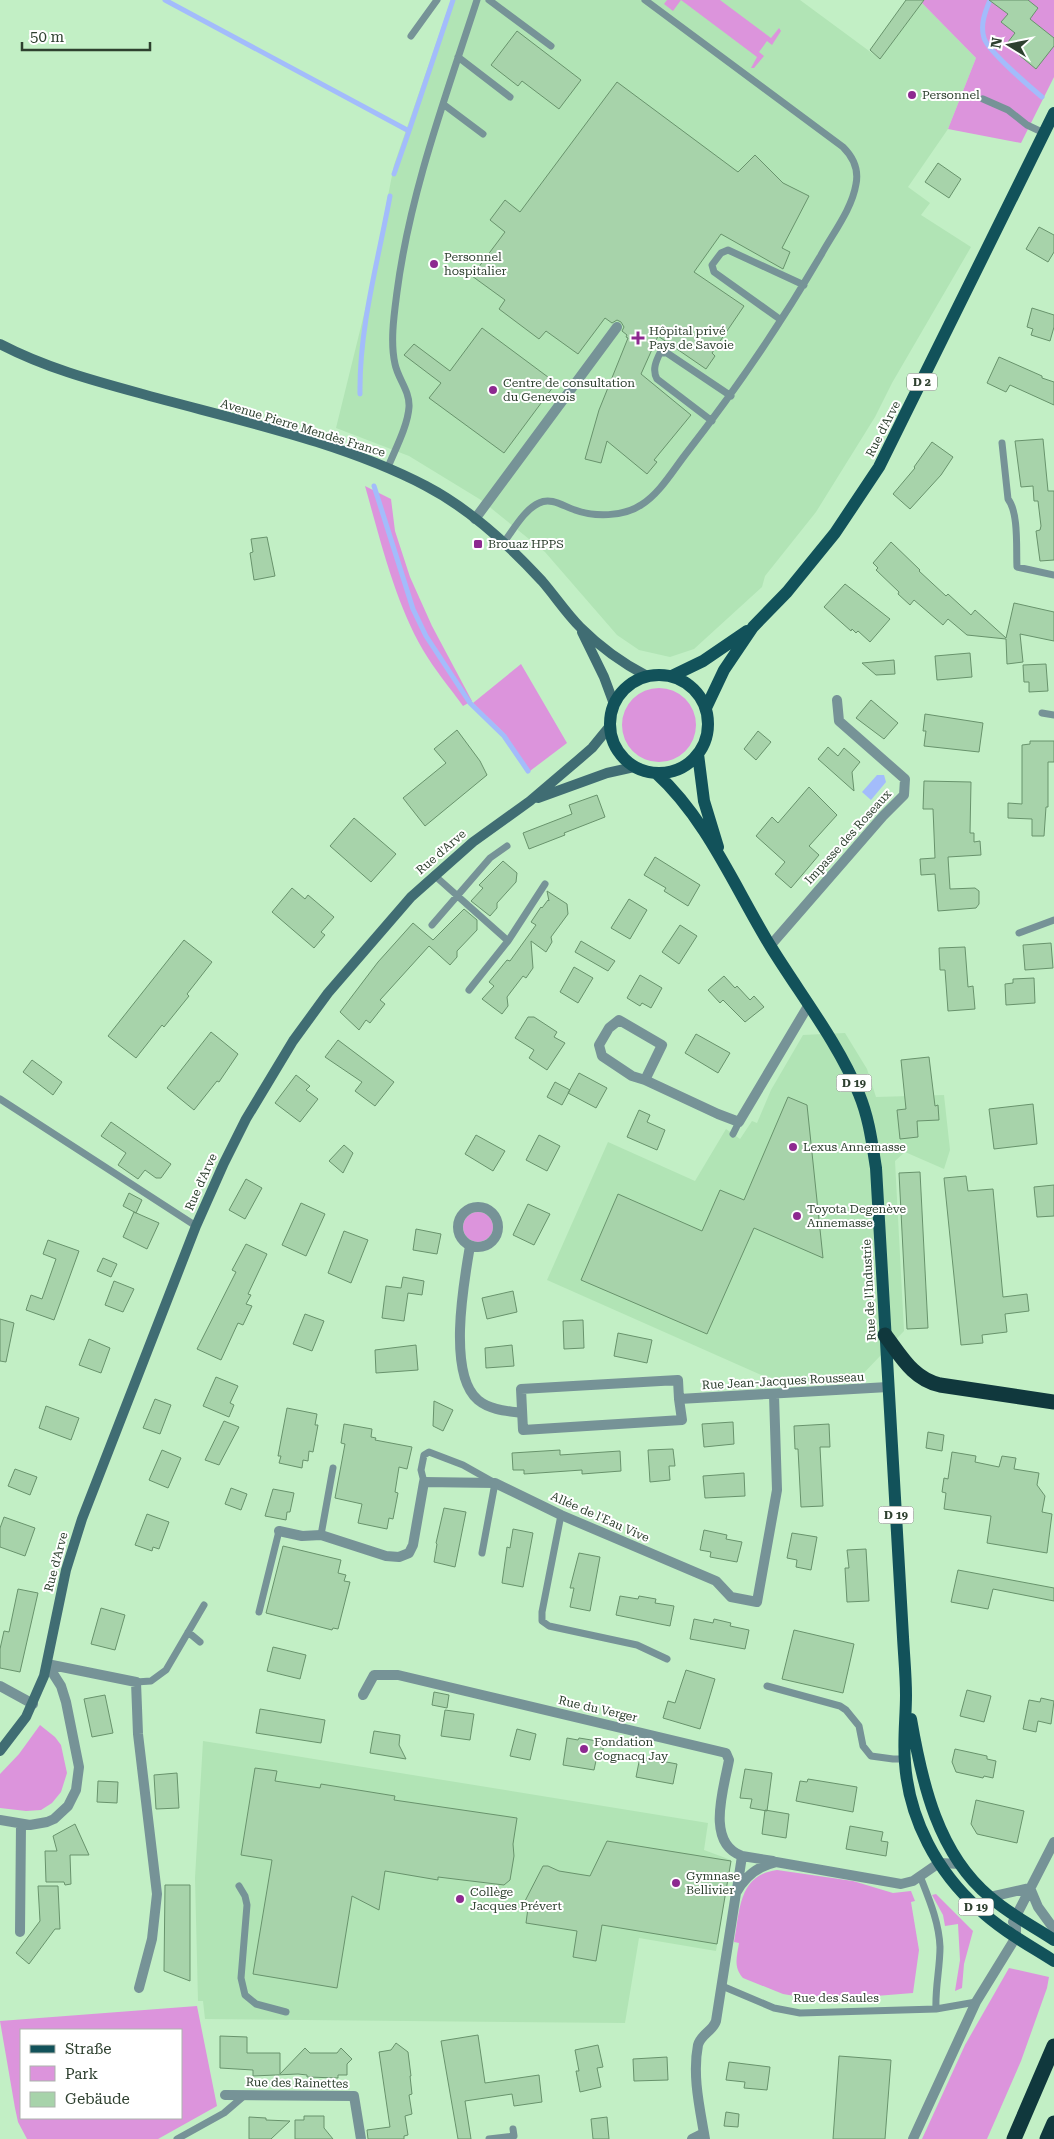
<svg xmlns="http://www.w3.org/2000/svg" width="1054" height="2139" viewBox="0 0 1054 2139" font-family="'Roboto Serif',serif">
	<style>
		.built { fill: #b1e4b5 }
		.green { fill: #dc94dc; fill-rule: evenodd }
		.water { fill: #a3bcfb }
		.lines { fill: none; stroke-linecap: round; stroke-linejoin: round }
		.stream { stroke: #a3bcfb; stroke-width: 5 }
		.building { fill: #a7d3aa; stroke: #68936c }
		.service { stroke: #769397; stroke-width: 7 }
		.pedestrian { stroke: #769397; stroke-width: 10 }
		.minor { stroke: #769397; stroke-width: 10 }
		.secondary { stroke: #406d73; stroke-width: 10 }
		.primary { stroke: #12525a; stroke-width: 12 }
		.motorway { stroke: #10383d; stroke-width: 15 }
		.poi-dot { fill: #8d2990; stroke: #fff; stroke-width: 2 }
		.labels { text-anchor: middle; stroke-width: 4; stroke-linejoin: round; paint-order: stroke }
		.shield { fill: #fff; stroke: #6d796d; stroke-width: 1 }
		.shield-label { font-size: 11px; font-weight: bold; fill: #2e402f }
		.poi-label { font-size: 12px; fill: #2e402f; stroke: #fff; text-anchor: start }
		.street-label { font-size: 12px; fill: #2e402f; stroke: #fff }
	</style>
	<rect width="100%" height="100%" fill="#c2efc5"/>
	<path class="built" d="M451 0H800L880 59 922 3 976 58 948 129 908 187 930 203 921 215 971 247 892 383 875 417 816 512 765 576 762 587 694 649 670 657 639 650 617 635 545 552 481 500 409 456 336 428 369 294 394 165Z
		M845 1033 867 1069 876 1097 944 1095 950 1150 944 1169 905 1152 895 1161 904 1331 860 1377 779 1383 547 1280 608 1142 695 1181 726 1129 740 1139 752 1121 757 1123 771 1090 803 1035Z
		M203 1741 708 1823 704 1850 731 1860 716 1951 639 1938 625 2023 205 2019 203 2001H198L195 1878Z"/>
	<path class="green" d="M667 0H720L771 38 779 28 781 31 772 45 767 41 759 52 764 56 754 68H751L757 57 681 0 673 11 664 4Z
		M924 0H1054V77L1021 143 948 129 976 58 922 3Z
		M365 486 391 499 395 531 410 577 432 626 472 701 463 706C450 688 434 669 423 650 395 602 380 539 365 486Z
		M521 664 567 743 530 771 504 733 473 703Z
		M622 725a37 37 0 1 1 74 0a37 37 0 1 1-74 0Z
		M463 1227a15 15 0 1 1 30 0a15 15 0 1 1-30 0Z
		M40 1725 55 1737 61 1745 67 1773 61 1792 52 1803 41 1810 26 1811 0 1808V1774L19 1754Z
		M777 1870 853 1881 893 1893 911 1891 915 1901 911 1902 919 1950 913 1993 876 1996H795L783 1994 743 1978C733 1967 737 1956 739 1943L734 1942C740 1911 738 1875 777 1870Z
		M936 1894 973 1931 964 1964 962 1988 955 1991 960 1960 958 1924 945 1926 943 1915 932 1895Z
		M1009 1968 1049 1977 1047 1988 1021 2061 987 2139H922L965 2045Z
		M197 2006 217 2106 158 2139H27L18 2122 15 2108 0 2021ZM181 2030V2118H21V2030Z"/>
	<path class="water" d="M877 775H884L886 782 871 800 862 792Z"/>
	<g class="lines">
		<path class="stream" d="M165 0 409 131 394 174
			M990 0C985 12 980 25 984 38 988 51 1030 87 1042 97
			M409 131 453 0
			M360 394C359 327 378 262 390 196
			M374 486 413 609 426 636 470 703 504 736 528 771"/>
	</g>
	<path class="building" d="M906 0H924L880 59 870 50Z
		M989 0H1028L1038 8 1030 19 1054 38V46L1036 69 1019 55 1021 52 1008 42 1015 33 1001 22 1008 14Z
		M517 31 581 80 559 109 522 81 518 86 491 65Z
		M617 82 738 172 755 155 783 183 809 196 782 248 790 252 783 269 721 234 694 272 744 306 712 353 715 356 706 369 658 336 641 374 691 415 654 460 657 462 647 474 607 441 601 463 585 459 599 410 628 338 626 337 627 335 622 331 624 327 621 322 617 320 612 323 605 318 578 354 546 331 539 339 499 309 505 300 472 276 505 232 490 220 505 200 520 212Z
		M938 163 961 179 949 198 925 182Z
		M1039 227 1054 235V252L1048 262 1026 249Z
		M1032 308 1054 315V327L1050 341 1031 335 1033 329 1027 327Z
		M482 328 556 383 504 453 429 398 441 383 404 355 414 344 450 371Z
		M999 357 1042 376V378L1054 382V405L1010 385 1006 392 987 383Z
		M1043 439 1048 491H1054V560L1040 561 1036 531 1040 530 1041 526 1038 501H1034L1033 486 1021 487 1015 441Z
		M932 442 953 457 941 475 910 509 893 494 915 468 914 467Z
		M267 537 275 576 254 580 250 553 253 552 251 539Z
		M891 542 920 570 919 571 946 596 948 594 971 615 975 610 1006 638 1014 603 1054 612V641L1020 634 1023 662 1007 664 1006 639 967 635 948 619 943 625 914 600 910 605 898 594 899 592 876 570 878 568 873 563Z
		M845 584 890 619 870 642 858 631 856 633 852 629 851 631 824 607Z
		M970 653 972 677 937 680 935 656Z
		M894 660 895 674 876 675 862 663Z
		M1046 664 1048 691 1029 692V682H1024L1023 665Z
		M871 700 898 723 884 739 856 718Z
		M925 714 983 723 979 752 924 746 926 731H923Z
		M457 730 480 761 487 775 425 826 403 798 446 763 434 749Z
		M758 731 771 742 756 760 744 749Z
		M1030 741H1054V762H1048V807H1046L1044 836H1032V819L1008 818V803L1022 804V745L1030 744Z
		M828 747 838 756 844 748 860 762 852 772 854 791 818 759Z
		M924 781 971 782 970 833H974V842L980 841 981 855 948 857 950 889 975 888 979 891V904L976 908 938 911 935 874 921 875 920 859 935 858 933 809H923Z
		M809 787 837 815 809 846 819 855 791 888 775 874 785 862 756 836 772 817 778 823Z
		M597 795 605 817 564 833 565 835 529 849 523 833 572 814 569 805Z
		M354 818 396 854 371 882 330 846Z
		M655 857 700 885 688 906 664 891 666 888 644 875Z
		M503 861 517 873 516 882 497 903V908L490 916 471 901 483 888 479 885Z
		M292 888 305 899 308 895 334 917 321 932 325 935 314 948 272 912Z
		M547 891 567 904 568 914 551 937 552 942 546 952 531 941 533 968 526 978 523 976 507 997 508 1006 502 1014 482 999 494 986 489 982 507 960 510 961 536 925 531 922 541 907 542 908 548 900 549 901Z
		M629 899 647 910 630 939 611 928Z
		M464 909 477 920V930L457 951V957L450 965 429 946 380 1000 385 1004 370 1023 366 1020 359 1030 340 1012 378 962 413 923 433 940Z
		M680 925 697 936 679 964 662 952Z
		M184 940 212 962 187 994 189 996 164 1027 162 1025 136 1058 108 1036Z
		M581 941 615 961 608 971 575 952Z
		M1051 943 1053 968 1025 970 1023 945Z
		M965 947 968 987 973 986 975 1009 948 1011 945 970H940L939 948Z
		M574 967 593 978 578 1003 560 992Z
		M640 975 662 988 651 1008 642 1003 640 1006 627 998Z
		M724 976 735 988 737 986 750 1000 754 996 764 1007 745 1022 723 1000 720 1003 708 990Z
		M1034 978 1035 1003 1006 1005 1005 984 1013 983V979Z
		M528 1017H534L557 1032 554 1037 565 1043 547 1070 529 1058 534 1050 515 1038Z
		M211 1032 238 1054 219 1082 217 1081 194 1110 167 1088Z
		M696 1034 730 1053 718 1073 685 1053Z
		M338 1040 394 1082 375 1106 355 1091 362 1082 325 1057Z
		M929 1057 935 1106 938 1105 939 1120 917 1121 918 1137 900 1139 897 1110 906 1109 901 1060Z
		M32 1060 62 1082 53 1095 23 1072Z
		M579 1073 607 1088 596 1108 568 1093Z
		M296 1075 310 1086 306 1090 318 1099 300 1122 275 1103Z
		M555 1082 570 1090 562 1105 547 1097Z
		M788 1097 807 1105 823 1258 754 1228 707 1334 581 1280 618 1194 702 1231 720 1190 744 1200Z
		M1033 1104 1037 1144 994 1149 989 1109Z
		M639 1110 650 1115 647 1122 665 1130 657 1150 627 1137Z
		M111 1122 171 1164 161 1178H156L145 1170 138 1179 118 1165 126 1153 101 1136Z
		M476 1135 505 1151 493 1171 465 1154Z
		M539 1135 560 1146 547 1171 526 1160Z
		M344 1145 353 1153 343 1173 329 1161Z
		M920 1172 928 1328 907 1329 899 1173Z
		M966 1176 968 1191 993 1189 1003 1297 1027 1294 1029 1311 1005 1314 1007 1332 982 1335 983 1343 961 1345 944 1178Z
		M246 1179 262 1188 245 1219 229 1210Z
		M1054 1185V1216L1037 1217 1034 1187Z
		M129 1193 142 1200 136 1213 123 1206Z
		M301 1203 325 1214 306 1256 282 1245Z
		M528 1204 550 1214 534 1245 513 1235Z
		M134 1212 159 1223 147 1249 123 1237Z
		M416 1229 441 1234 437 1254 413 1250Z
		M344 1231 368 1240 351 1283 328 1273Z
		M48 1240 79 1251 54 1320 26 1310 31 1295 42 1299 56 1259 43 1254Z
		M246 1244 267 1254 248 1294 251 1295 246 1304 252 1306 243 1325 238 1323 221 1360 197 1349 236 1272 232 1270Z
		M103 1258 117 1264 111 1277 97 1271Z
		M403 1277 424 1281 422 1295 408 1293 404 1321 382 1318 386 1286 401 1288Z
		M114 1281 134 1289 123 1312 105 1305Z
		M513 1291 517 1312 487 1319 482 1298Z
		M305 1314 324 1321 312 1351 293 1344Z
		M0 1319 14 1323 6 1362 0 1361Z
		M583 1320 584 1348 564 1349 563 1321Z
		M618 1333 652 1340 647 1363 614 1356Z
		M89 1339 110 1348 101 1373 79 1365Z
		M416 1345 418 1370 376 1373 375 1350Z
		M512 1345 514 1366 486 1368 485 1348Z
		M216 1377 238 1386 230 1403 234 1405 229 1417 203 1406Z
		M155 1399 171 1405 160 1434 143 1428Z
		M434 1401 453 1410 443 1431 433 1426Z
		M46 1406 79 1418 71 1440 39 1428Z
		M287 1408 317 1414 315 1425H318L313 1452 309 1451 308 1461 303 1460 302 1468 279 1463 281 1456H278Z
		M224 1421 239 1427 219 1465 205 1460Z
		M733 1422 734 1444 704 1447 702 1424Z
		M344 1424 372 1429 371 1437 376 1438 375 1440 412 1447 407 1469 399 1467 395 1492 398 1493 393 1519 389 1518 387 1529 358 1523 362 1504 335 1498 345 1444 341 1443Z
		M829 1424 830 1447H820L823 1506 801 1507 798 1449H795L794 1426Z
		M928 1432 944 1435 942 1451 926 1448Z
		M673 1449 675 1466H669L670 1480 650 1482 648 1450Z
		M162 1450 181 1458 168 1488 149 1480Z
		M560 1450V1455L620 1451 621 1471 582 1474V1470L524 1474V1470H513L512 1453Z
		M952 1452 976 1456 975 1462 999 1467 1002 1456 1016 1458 1014 1469 1039 1473 1037 1485 1045 1496 1042 1512 1052 1514 1047 1553 987 1543 991 1516 944 1509 946 1493 942 1492 944 1478 948 1479Z
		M15 1469 37 1477 30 1495 8 1486Z
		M744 1473 745 1496 705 1498 703 1476Z
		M231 1488 247 1494 241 1510 225 1504Z
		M273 1489 294 1493 290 1512H287L286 1520 265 1516Z
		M444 1508 466 1512 455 1567 434 1562 437 1544 436 1543Z
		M147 1514 169 1522 159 1549 153 1547 152 1551 135 1545Z
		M4 1517 35 1528 25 1556 0 1547V1528Z
		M513 1529 533 1533 523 1587 502 1583 507 1547 510 1548Z
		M704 1530 727 1535 726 1539 742 1542 737 1562 710 1557 711 1552 700 1550Z
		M792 1533 817 1537 811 1570 796 1567 797 1560 787 1558Z
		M283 1546 341 1560 338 1573 346 1575 344 1581 350 1582 338 1629 333 1628 332 1630 266 1613Z
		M866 1549 869 1601 847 1602 845 1568H849L847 1550Z
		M579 1553 600 1557 590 1611 570 1607 574 1588H570Z
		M958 1570 1054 1588V1601L993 1589 988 1609 951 1602Z
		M18 1589 38 1593 20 1672 0 1668V1649L4 1631 9 1632Z
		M620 1596 638 1599 639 1596 656 1599 655 1603 674 1606 670 1626 616 1615Z
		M101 1608 125 1615 115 1650 91 1644Z
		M694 1619 713 1623 714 1619 731 1623 730 1626 749 1630 745 1649 690 1639Z
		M794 1630 854 1644 843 1693 782 1679Z
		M273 1647 306 1655 300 1679 267 1671Z
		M686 1670 715 1679 700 1729 663 1718 668 1701 675 1703Z
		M967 1690 991 1696 984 1722 960 1716Z
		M434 1692 449 1695 447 1708 432 1705Z
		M105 1695 113 1733 92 1737 84 1699Z
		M1041 1698 1054 1701 1051 1724 1038 1721 1036 1732 1023 1729 1029 1700 1040 1702Z
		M260 1709 325 1720 321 1743 256 1733Z
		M445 1710 474 1714 470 1740 441 1736Z
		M517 1729 536 1734 530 1760 510 1756Z
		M374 1731 400 1735 399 1745 406 1759 370 1753Z
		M567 1738 578 1740 579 1738 604 1742 602 1757 597 1756 594 1770 563 1765Z
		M955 1749 987 1756V1759L996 1761 993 1778 984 1776 983 1778 956 1772 952 1762Z
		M640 1757 677 1764 673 1784 636 1777Z
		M255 1768 277 1771 275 1781 320 1788 321 1784 395 1796 394 1800 517 1818 513 1844 514 1856 510 1880 504 1885 438 1877V1880L385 1871 379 1910 352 1896 337 1988 253 1974 272 1860 241 1855Z
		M745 1769 772 1773 767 1811 750 1808 752 1799 740 1798Z
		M177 1773 179 1808 156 1809 154 1775Z
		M808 1779 857 1787 853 1812 796 1801 800 1781 807 1782Z
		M98 1781 118 1782 117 1803 97 1802Z
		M976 1800 1024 1811 1017 1843 977 1834 971 1824Z
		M765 1810 789 1814 786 1838 762 1834Z
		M75 1824 89 1855H70L71 1884 65 1885 64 1882H46L45 1851H57L53 1836Z
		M850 1826 883 1832 881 1841 888 1842 886 1856 846 1849Z
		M607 1841 731 1861 717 1944 602 1925 596 1961 573 1957 577 1931 526 1923 528 1908 525 1907V1901L543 1866H548L559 1871 590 1876Z
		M165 1885H190V1981L164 1971Z
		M38 1886H58L60 1929H55L29 1964 16 1953 40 1921Z
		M478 2035 485 2083 539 2075 542 2102 514 2106 512 2094 465 2101 471 2139H458L441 2041Z
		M220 2036 247 2037V2053H280V2074L305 2048 310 2053H337L341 2048 352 2059 347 2064V2075H338V2078L307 2077V2075L298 2074 253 2076V2070L220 2068Z
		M396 2043 408 2052 411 2076H410L412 2094 409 2095 412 2114 405 2116 408 2135 404 2136V2139H368L367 2130 390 2127 379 2052 391 2050Z
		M598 2045 603 2067 597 2068 601 2087 580 2092 576 2071H579L575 2050Z
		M839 2056 891 2060 885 2139H833Z
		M667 2057 668 2080 634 2081 633 2059Z
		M729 2062 770 2067 767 2090 744 2088 745 2082 726 2080Z
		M726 2112 739 2114 738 2127 724 2126Z
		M304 2116H324V2128L333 2139H295V2120H304Z
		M249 2117 266 2118V2120L290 2121 271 2139H249Z
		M607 2117 609 2139H593L591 2119Z"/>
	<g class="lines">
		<path class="service" d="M489 0 551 46
			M411 36 437 0
			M458 57 510 97
			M983 99 1008 110 1027 125 1044 133
			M443 104 483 134
			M781 320 714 272 712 265 721 253 728 250 804 285
			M712 421 657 379C652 370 656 361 660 353H667L731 396
			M1002 443 1008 499C1019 513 1016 550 1017 567L1054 575
			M388 467C395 450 408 425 409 407 410 391 398 379 395 364 390 342 394 315 397 292 410 192 446 96 477 0
			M504 542C514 529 524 510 539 503 551 497 563 506 575 510 594 517 623 517 641 505 659 494 672 472 685 455 735 391 780 325 821 255 833 233 852 209 856 184 859 169 853 157 843 147L645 0
			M1042 713 1054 715
			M434 875 508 941 469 990
			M432 925 490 858 507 846
			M1019 933 1054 920
			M508 941 545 884
			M0 1099 196 1226
			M733 1134 739 1122
			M424 1482 421 1470 424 1455 429 1452 463 1465 495 1483 482 1553
			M561 1515 542 1612V1621L549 1626 637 1645 667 1659
			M321 1535 333 1468
			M259 1612 279 1531
			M188 1632 200 1642
			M136 1682 151 1681 166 1670 204 1605
			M767 1686 840 1706 846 1710 859 1726 863 1746 871 1756 893 1759H907
			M920 1876C929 1899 939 1922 940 1947 940 1968 935 1988 936 2009
			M239 1886 245 1896 247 1905 241 1978 245 1995 256 2004 286 2012
			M722 1986 774 2008 800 2013 936 2009 976 2002
			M177 2139 224 2113 245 2095
			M489 2139 514 2136 513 2129"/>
		<path class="pedestrian" d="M475 519 617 327"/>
		<path class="minor" d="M770 946 883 816 904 795 905 779 839 721 837 700
			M645 1080 662 1045 619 1020 609 1028 599 1045 602 1056 632 1076 645 1080 718 1114 739 1122 808 1006
			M458 1227a20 20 0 1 1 40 0a20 20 0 1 1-40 0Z
			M470 1246C464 1281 447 1374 478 1400 490 1410 507 1411 522 1413
			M679 1399 682 1420 523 1430 521 1389 678 1380 679 1399 888 1387
			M279 1531 302 1536 321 1535 386 1556 399 1557 409 1553 413 1545 424 1482 495 1483 561 1515 716 1581 731 1597 757 1602 777 1490 774 1395
			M47 1664 136 1682 138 1734 157 1894 152 1939 139 1988
			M0 1686 33 1704
			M363 1695 374 1675H398L726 1753 729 1760C724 1788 705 1843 742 1856
			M0 1820 30 1825 47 1822 54 1819 68 1806 76 1790 79 1767 66 1702 61 1686 47 1664
			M737 1889 742 1856 773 1861
			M990 1897 1030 1888 1038 1907 1054 1929
			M1013 1922 1054 1842
			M20 1932 21 1824
			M225 2095 354 2096 361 2139
			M692 2139 704 2133
			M705 2139C700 2109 692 2076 698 2045 701 2034 713 2031 716 2021L736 1893C745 1876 758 1866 776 1862L901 1884 913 1881 939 1863 961 1864
			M913 2139 976 2002 1016 1937V1915"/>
		<path class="secondary" d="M0 344C44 367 91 380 139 393 232 419 340 441 426 486 470 509 508 544 542 581 555 596 566 613 580 627 600 647 622 663 647 676
			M582 632 604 677 614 704
			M538 798 607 773 634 767
			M0 1751 26 1717 44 1676 66 1570 82 1519 196 1226 224 1163 246 1119 293 1041 328 993 411 897 473 842 530 801 577 761 592 748 610 726"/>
		<path class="primary" d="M610 724a49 49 0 1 1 98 0a49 49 0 1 1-98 0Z
			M672 676 703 661 747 631
			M706 708 724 670 753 627 787 592 835 533 879 467 1054 113
			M698 754 704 801 718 847
			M656 773C707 819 736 890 771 947 800 994 839 1044 859 1094 869 1118 872 1143 876 1168L903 1637C904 1656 906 1676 906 1695 906 1717 903 1740 905 1763 909 1819 937 1872 979 1909 1001 1930 1029 1945 1054 1961
			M911 1719C922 1783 938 1854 990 1897 1009 1914 1033 1926 1054 1940"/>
		<path class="motorway" d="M885 1335C901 1356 913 1379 940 1385L1054 1402
			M1014 2139 1054 2046
			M1047 2139 1054 2123"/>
	</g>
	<g class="poi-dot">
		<circle cx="912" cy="95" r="5"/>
		<circle cx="434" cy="264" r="5"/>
		<path d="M635.5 330.5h5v5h5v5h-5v5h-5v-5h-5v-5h5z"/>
		<circle cx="493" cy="390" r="5"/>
		<rect x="473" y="539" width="10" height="10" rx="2.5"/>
		<circle cx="793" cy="1147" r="5"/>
		<circle cx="797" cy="1216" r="5"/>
		<circle cx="584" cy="1749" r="5"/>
		<circle cx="676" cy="1883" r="5"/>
		<circle cx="460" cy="1899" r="5"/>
	</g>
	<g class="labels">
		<g class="shield">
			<rect x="907" y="373.5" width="30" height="17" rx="4"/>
			<rect x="836.5" y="1074.5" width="35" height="17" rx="4"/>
			<rect x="878.5" y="1506.5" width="35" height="17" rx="4"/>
			<rect x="958.5" y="1898.5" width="35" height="17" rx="4"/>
		</g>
		<g class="shield-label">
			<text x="922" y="386">D 2</text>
			<text x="854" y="1087">D 19</text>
			<text x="896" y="1519">D 19</text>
			<text x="976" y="1911">D 19</text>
		</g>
		<g class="poi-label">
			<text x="922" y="99">Personnel</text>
			<text x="444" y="261">Personnel<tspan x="444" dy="14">hospitalier</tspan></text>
			<text x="649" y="335">Hôpital privé<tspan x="649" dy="14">Pays de Savoie</tspan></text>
			<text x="503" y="387">Centre de consultation<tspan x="503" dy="14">du Genevois</tspan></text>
			<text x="488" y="548">Brouaz HPPS</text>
			<text x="803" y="1151">Lexus Annemasse</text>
			<text x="807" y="1213">Toyota Degenève<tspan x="807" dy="14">Annemasse</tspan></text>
			<text x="594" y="1746">Fondation<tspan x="594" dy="14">Cognacq Jay</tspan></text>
			<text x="686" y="1880">Gymnase<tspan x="686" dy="14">Bellivier</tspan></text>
			<text x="470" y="1896">Collège<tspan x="470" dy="14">Jacques Prévert</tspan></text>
		</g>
		<g class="street-label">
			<text transform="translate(303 428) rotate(17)" y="4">Avenue Pierre Mendès France</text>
			<text transform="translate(883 429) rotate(-63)" y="4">Rue d'Arve</text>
			<text transform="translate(848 837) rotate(-48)" y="4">Impasse des Roseaux</text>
			<text transform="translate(441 852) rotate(-41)" y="4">Rue d'Arve</text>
			<text transform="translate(201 1182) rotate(-66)" y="4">Rue d'Arve</text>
			<text transform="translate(869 1290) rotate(-93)" y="4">Rue de l'Industrie</text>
			<text transform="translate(783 1381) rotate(-3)" y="4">Rue Jean-Jacques Rousseau</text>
			<text transform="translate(600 1517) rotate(24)" y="4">Allée de l'Eau Vive</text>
			<text transform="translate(56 1562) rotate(-75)" y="4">Rue d'Arve</text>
			<text transform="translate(598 1709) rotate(13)" y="4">Rue du Verger</text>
			<text x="836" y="2002">Rue des Saules</text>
			<text transform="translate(297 2083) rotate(1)" y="4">Rue des Rainettes</text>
		</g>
	</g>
	<rect x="20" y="2029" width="162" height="90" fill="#ffffff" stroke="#abb3ac"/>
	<rect x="30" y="2045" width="25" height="8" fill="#12525a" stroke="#abb3ac"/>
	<text x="65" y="2054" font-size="15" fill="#2e402f">Straße</text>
	<rect x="30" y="2066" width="25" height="15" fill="#dc94dc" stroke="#abb3ac"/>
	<text x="65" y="2079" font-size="15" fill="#2e402f">Park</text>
	<rect x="30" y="2092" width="25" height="15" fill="#a7d3aa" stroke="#abb3ac"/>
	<text x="65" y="2104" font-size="15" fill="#2e402f">Gebäude</text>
	<g transform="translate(1009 45) rotate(280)" stroke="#ffffff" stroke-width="4" paint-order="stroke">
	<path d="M0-4L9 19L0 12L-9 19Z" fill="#2e402f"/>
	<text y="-8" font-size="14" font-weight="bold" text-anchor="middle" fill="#2e402f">N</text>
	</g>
	<path d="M22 42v8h128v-8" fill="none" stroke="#2e402f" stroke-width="2.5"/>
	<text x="30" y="42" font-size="15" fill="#2e402f" stroke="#ffffff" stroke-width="4" paint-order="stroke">50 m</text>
</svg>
